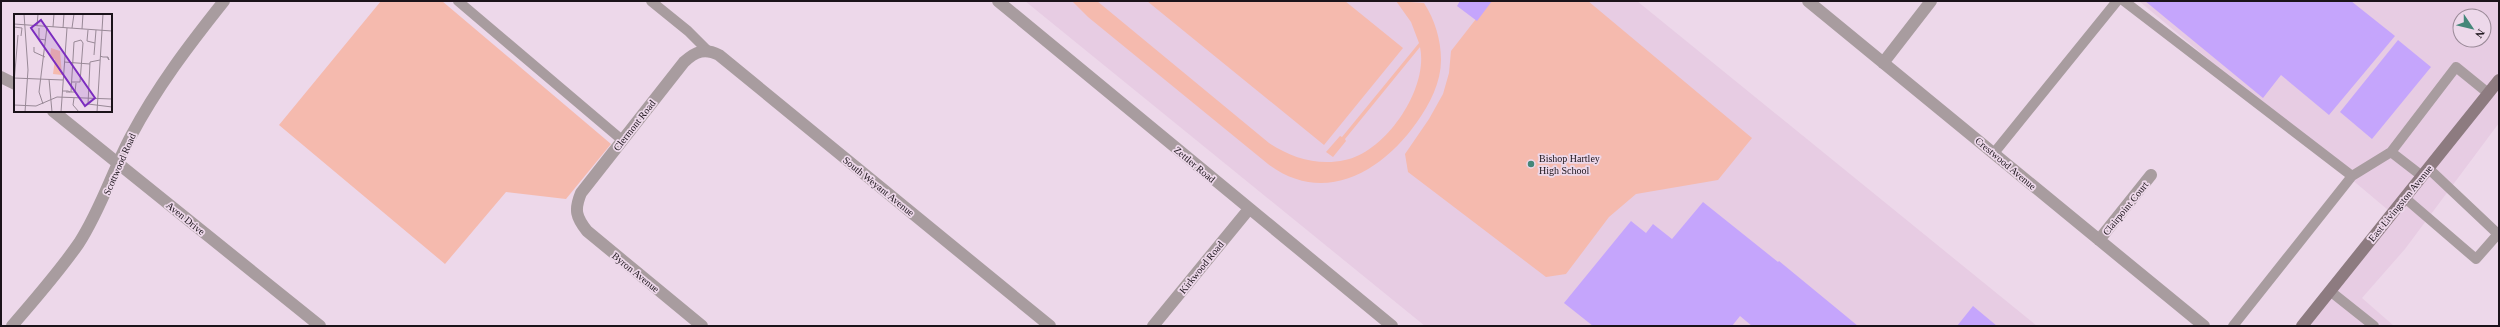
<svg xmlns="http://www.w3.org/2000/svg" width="2500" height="327" viewBox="0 0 2500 327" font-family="Georgia,serif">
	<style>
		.built { fill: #e7cce3; fill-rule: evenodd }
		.green { fill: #f5baae }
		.building { fill: #c5a5fc }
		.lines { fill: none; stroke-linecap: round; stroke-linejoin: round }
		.lane { stroke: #a89c9f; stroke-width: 10 }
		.street { stroke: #a89c9f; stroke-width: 12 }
		.secondary { stroke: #8d7b80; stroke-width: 12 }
		.poi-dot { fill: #448779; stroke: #edd8ea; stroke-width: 1.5 }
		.labels { text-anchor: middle; stroke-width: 3.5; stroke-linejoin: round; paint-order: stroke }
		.street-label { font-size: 10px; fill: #1b131a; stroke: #edd8ea }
		.poi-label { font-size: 10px; fill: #1b131a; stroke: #edd8ea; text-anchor: start }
		.inset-road { fill: none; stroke: #998997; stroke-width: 1 }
		.view { fill: #7b2cbf; fill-opacity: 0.15; stroke: #7b2cbf; stroke-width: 2 }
		.inset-edge { fill: none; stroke: #1b131a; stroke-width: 2 }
	</style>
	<rect width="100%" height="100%" fill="#edd8ea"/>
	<path class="built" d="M1025 1H1637L2037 326H1425Z
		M2139 1H2499V123L2405 249 2362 298 2394 326H2304L2394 215ZM2460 16H2484V40H2460Z"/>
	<path class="green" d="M381 1H442L611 144 566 199 506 192 445 264 279 125Z
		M1072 1H1097L1269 143C1292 158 1318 166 1345 160 1386 152 1429 88 1420 47L1345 139 1346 141 1333 157 1326 152 1340 136 1342 137 1419 43 1411 22 1396 1 1424 3C1435 20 1441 40 1441 60 1441 82 1430 104 1417 122 1382 172 1324 206 1268 164L1088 17Z
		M1147 1H1345L1403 48 1324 145Z
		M1490 1H1588L1752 138 1718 180 1636 194 1609 217 1566 274 1546 277 1408 172 1405 154 1429 119 1443 94 1449 73 1451 51Z"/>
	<path class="building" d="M1460 1H1492L1477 21 1457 6Z
		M2145 1H2351L2395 36 2329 115 2281 75 2263 98Z
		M2398 40 2431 67 2372 139 2340 112Z
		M1703 202 1778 262 1779 261 1858 326H1752L1740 316 1732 326H1593L1564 303 1631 221 1646 233 1653 224 1672 239Z
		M1973 306 1997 326H1957Z"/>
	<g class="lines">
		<path class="lane" d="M458 1 622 140
			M651 1 688 31 707 50
			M2124 1 2352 176
			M2391 152 2422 176
			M1994 153 2117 1
			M2428 168 2499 235
			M2405 198 2476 259 2497 235
			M2330 291 2374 326
			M2233 326 2352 176 2391 152 2456 67 2488 93"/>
		<path class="street" d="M998 1 1392 326
			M1808 1 2204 326
			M1883 63 1931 1
			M1 77 15 84
			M53 111 320 326
			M2099 240 2151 175
			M12 326C35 299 59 272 79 243 101 209 112 172 131 136 157 87 189 45 224 1
			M702 326 587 231C576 217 574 210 581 193L684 62C696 51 705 48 719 55L1050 326
			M1153 326 1249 209"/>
		<path class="secondary" d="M2302 326 2499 80"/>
	</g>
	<circle class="poi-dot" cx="1531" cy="164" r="4"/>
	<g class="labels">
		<g class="street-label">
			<text transform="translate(634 125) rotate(-52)" y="4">Clermont Road</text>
			<text transform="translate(2006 163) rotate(40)" y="4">Crestwood Avenue</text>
			<text transform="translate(119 164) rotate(-66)" y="4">Scottwood Road</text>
			<text transform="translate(1195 164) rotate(40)" y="4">Zettler Road</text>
			<text transform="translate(879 186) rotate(39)" y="4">South Weyant Avenue</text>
			<text transform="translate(2400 203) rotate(-51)" y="4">East Livingston Avenue</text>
			<text transform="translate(2125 208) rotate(-51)" y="4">Clairpoint Court</text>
			<text transform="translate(186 218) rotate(39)" y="4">Aven Drive</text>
			<text transform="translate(1201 267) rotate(-51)" y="4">Kirkwood Road</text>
			<text transform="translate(636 272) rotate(39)" y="4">Byron Avenue</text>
		</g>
		<g class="poi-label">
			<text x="1539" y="162">Bishop Hartley<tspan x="1539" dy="12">High School</tspan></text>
		</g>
	</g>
	<g transform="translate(14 14)">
		<rect width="98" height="98" fill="#edd8ea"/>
		<path d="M37 34 46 37 48 61 39 60 41 45 36 44Z" fill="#f5baae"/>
		<path class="inset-road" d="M10 0 14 56 11 98M0 10 98 17M23 12 24 0M0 13 8 14 7 22M39 13 40 0M25 14V25L32 26M49 14 50 0M58 14 60 0M68 15 69 0M74 16 73 27 81 29M20 33V38L31 43M80 41 82 16M86 42 89 43H94L95 46 93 43M86 46 76 48 74 90 98 93M50 48 76 50M0 64 49 66M35 65 38 98M0 69 4 21M48 77H54L56 78H52M56 78H61L62 69M57 78 60 28 67 26 69 29 66 68H57M60 84 59 91 65 98M29 90 25 78 33 13M0 91 22 92 43 83 98 85M47 98 53 14M83 98 89 0"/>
		<path class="view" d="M27 6 81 84 71 92 17 14Z"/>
		<rect width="98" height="98" class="inset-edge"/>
	</g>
	<rect width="2500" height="327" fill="none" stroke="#1b131a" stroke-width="4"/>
	<g transform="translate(2472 28) rotate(125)"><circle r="19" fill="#edd8ea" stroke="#998997"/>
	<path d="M0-3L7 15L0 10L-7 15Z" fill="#448779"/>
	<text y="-6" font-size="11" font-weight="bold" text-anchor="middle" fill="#1b131a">N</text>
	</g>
</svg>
